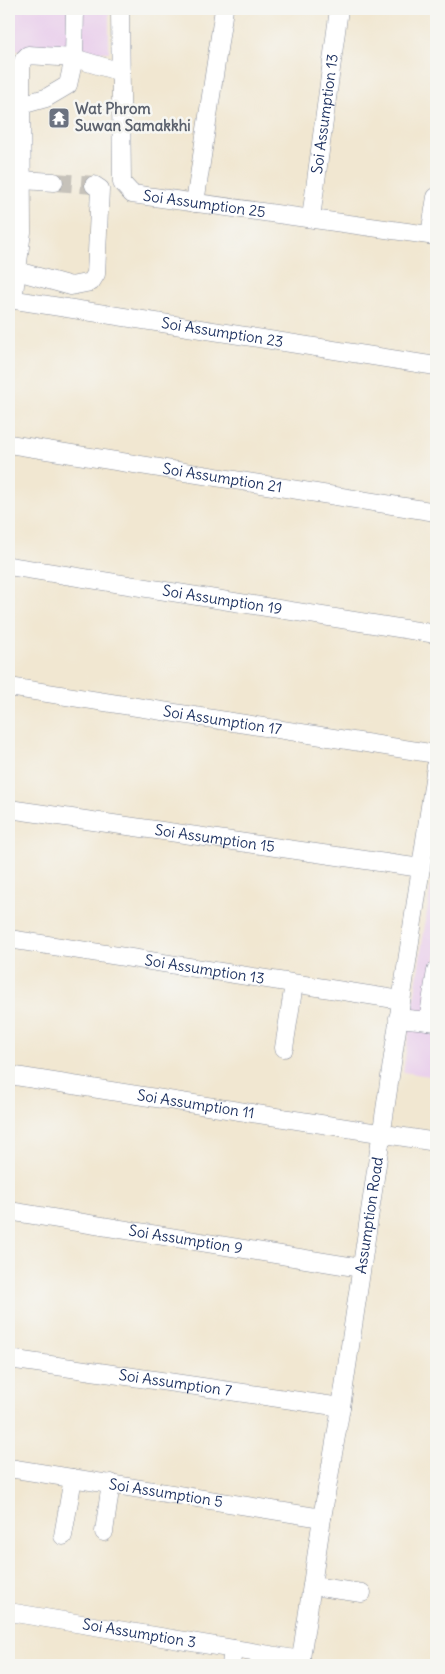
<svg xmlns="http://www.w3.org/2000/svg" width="445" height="1674" viewBox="0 0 445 1674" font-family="Delius,sans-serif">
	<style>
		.built { fill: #ead1ec }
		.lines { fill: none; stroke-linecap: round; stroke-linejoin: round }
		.minor-tunnel { stroke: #c6c2ba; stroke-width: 18; stroke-dasharray: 18 9; stroke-linecap: butt }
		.minor-casing { stroke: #868b98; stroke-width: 19 }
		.minor { stroke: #fff; stroke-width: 18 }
		.labels { text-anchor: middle; stroke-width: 5; stroke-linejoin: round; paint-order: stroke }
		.worship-label { font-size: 15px; font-weight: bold; fill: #5b616d; stroke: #f6f6f2; text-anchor: start }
		.street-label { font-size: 15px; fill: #1b2f5e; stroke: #f6f6f2 }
	</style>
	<rect width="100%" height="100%" fill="#f6f6f2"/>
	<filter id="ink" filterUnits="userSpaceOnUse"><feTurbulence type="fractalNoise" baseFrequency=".02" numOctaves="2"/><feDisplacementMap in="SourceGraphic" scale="10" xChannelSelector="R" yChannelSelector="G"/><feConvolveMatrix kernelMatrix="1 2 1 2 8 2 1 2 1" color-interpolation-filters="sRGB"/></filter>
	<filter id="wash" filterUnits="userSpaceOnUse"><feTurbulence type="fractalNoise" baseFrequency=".0096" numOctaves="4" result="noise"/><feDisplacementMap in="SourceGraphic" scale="20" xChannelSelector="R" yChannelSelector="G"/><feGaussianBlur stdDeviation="1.12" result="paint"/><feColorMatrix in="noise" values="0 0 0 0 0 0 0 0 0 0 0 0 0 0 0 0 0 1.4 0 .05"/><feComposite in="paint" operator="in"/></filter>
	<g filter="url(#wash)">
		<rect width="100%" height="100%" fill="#f1e7d1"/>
		<path class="built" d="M9 9H109V52L9 50Z
			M436 851V1077L403 1072Z"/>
	</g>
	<g filter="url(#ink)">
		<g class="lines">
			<path class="minor-tunnel" d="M54 182 94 185"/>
			<g class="minor-casing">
				<g id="minor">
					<path id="s1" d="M120 9 122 183 132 194 436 236"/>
					<path d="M21 105 46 98 68 85 74 58 75 9"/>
					<path d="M22 180 54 182"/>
					<path d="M195 203 224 9"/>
					<path id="s2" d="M311 218 339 9"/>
					<path d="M430 235 436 197"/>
					<path d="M17 271 71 286 91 282 96 274 100 189 94 185"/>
					<path id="s3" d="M9 299 436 366"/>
					<path d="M13 300 22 232 21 67 24 59 28 55 74 58 121 72"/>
					<path id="s4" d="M9 444 436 512"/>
					<path id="s5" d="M9 566 436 634"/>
					<path id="s6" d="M9 687 436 754"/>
					<path id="s7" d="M9 809 421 868"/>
					<path id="s8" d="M9 939 401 1000"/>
					<path d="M436 971 428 1021 436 1022"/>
					<path d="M398 1018 428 1021"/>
					<path d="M284 1048 294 984"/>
					<path id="s9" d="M9 1075 436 1142"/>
					<path id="s10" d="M9 1211 361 1268"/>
					<path id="s11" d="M9 1359 341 1407"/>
					<path id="s12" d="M9 1468 322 1518"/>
					<path d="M104 1532 111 1483"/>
					<path d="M63 1536 73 1478"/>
					<path d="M312 1586 362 1593"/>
					<path id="s13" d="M9 1612 301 1660"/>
					<path d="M231 1665 233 1649"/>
					<path id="s14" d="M300 1665 322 1518 341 1407 436 766"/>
				</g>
			</g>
			<use href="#minor" class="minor"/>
		</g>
	</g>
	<defs>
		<g id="temple-square" transform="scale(1.125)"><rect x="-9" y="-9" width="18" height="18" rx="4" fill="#6b7280" stroke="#f6f6f2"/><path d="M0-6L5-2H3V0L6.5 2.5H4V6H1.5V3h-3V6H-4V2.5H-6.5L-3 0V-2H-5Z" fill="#fff"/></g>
	</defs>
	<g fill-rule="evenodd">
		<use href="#temple-square" x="59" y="118"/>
	</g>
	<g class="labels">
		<g class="worship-label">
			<text x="75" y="114">Wat Phrom<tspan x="75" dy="17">Suwan Samakkhi</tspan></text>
		</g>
		<g class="street-label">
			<text dy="5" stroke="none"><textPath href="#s2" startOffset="105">Soi Assumption 13</textPath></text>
			<text dy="5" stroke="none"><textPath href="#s1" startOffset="262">Soi Assumption 25</textPath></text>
			<text dy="5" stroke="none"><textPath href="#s3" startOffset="216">Soi Assumption 23</textPath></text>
			<text dy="5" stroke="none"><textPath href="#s4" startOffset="216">Soi Assumption 21</textPath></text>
			<text dy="5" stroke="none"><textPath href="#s5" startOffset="216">Soi Assumption 19</textPath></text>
			<text dy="5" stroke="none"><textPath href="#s6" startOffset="216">Soi Assumption 17</textPath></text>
			<text dy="5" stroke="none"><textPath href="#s7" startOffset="208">Soi Assumption 15</textPath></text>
			<text dy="5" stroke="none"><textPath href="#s8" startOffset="198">Soi Assumption 13</textPath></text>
			<text dy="5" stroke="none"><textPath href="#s9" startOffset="189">Soi Assumption 11</textPath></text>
			<text dy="5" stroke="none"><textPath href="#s14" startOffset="455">Assumption Road</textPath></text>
			<text dy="5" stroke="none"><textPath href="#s10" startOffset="179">Soi Assumption 9</textPath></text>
			<text dy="5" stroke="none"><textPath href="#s11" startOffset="168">Soi Assumption 7</textPath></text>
			<text dy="5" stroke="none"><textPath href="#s12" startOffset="159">Soi Assumption 5</textPath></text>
			<text dy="5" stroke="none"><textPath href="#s13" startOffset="132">Soi Assumption 3</textPath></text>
		</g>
	</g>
	<rect width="445" height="1674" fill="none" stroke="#f6f6f2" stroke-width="30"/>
</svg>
